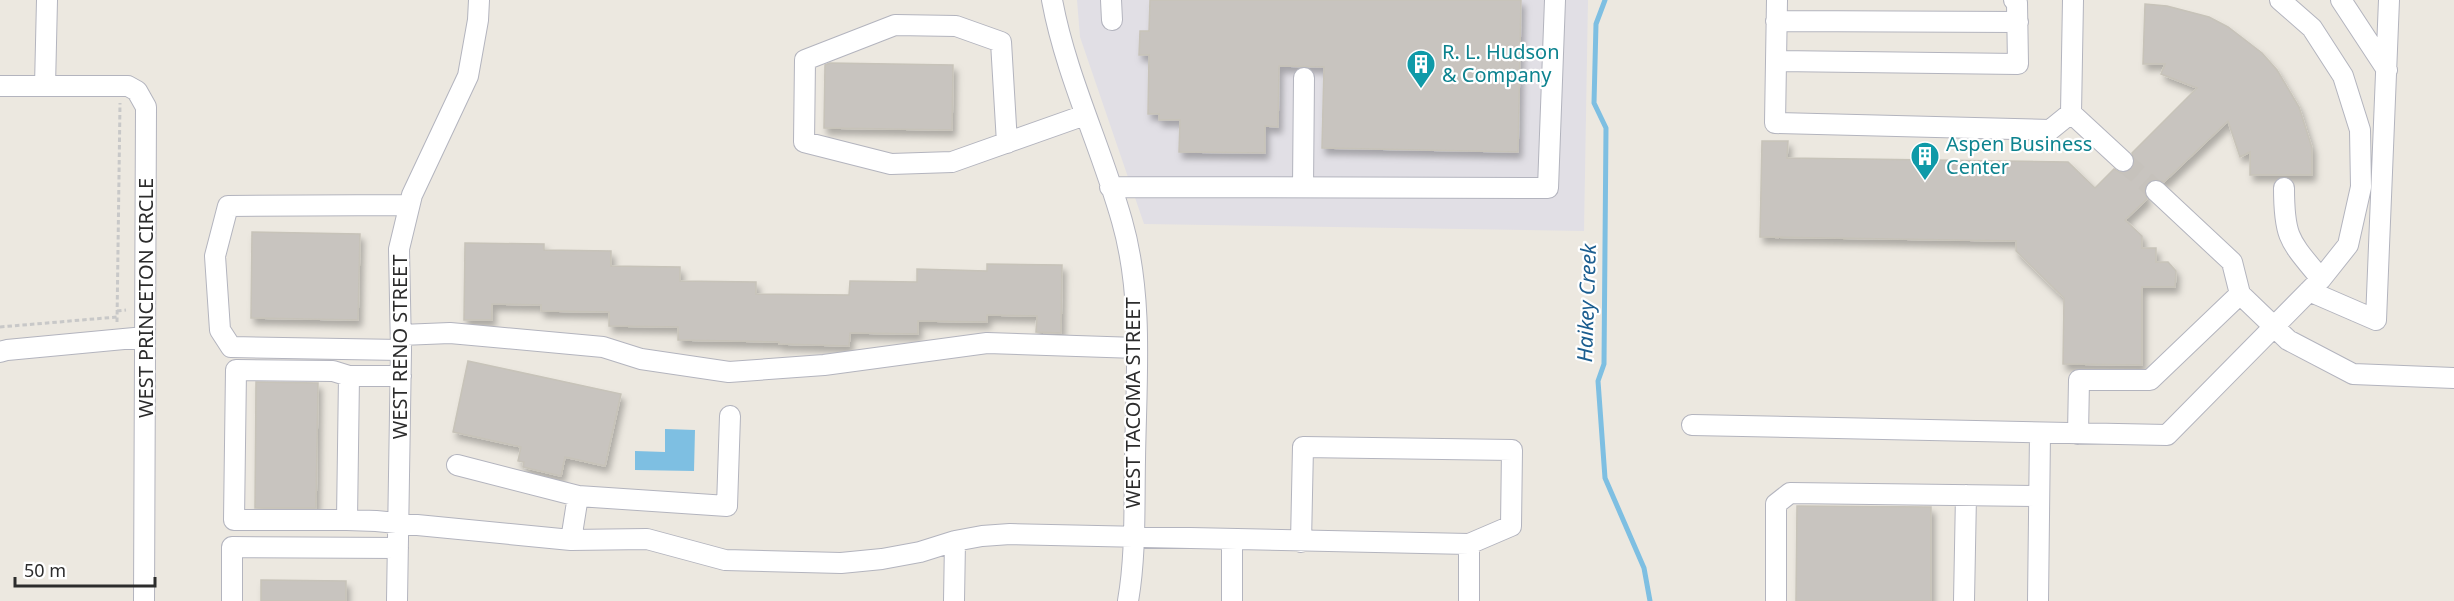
<svg xmlns="http://www.w3.org/2000/svg" width="2454" height="601" viewBox="0 0 2454 601" font-family="'Noto Sans',sans-serif">
	<style>
		.industrial { fill: #e1dfe5 }
		.water { fill: #7ebfe2 }
		.lines { fill: none; stroke-linecap: round; stroke-linejoin: round }
		.stream { stroke: #7ebfe2; stroke-width: 5 }
		.building { fill: #c8c4bf; stroke: #c7c3b9; stroke-width: 1.5; filter: url(#shadow) }
		.minor-tunnel { stroke: #c6c2bc; stroke-width: 20; stroke-dasharray: 20 10; stroke-linecap: butt }
		.minor-casing { stroke: #b3b4be; stroke-width: 22 }
		.path { stroke: #c8c8c8; stroke-width: 3; stroke-dasharray: 4.5 3; stroke-linecap: butt }
		.minor { stroke: #fff; stroke-width: 20 }
		.labels { text-anchor: middle; stroke-width: 4.5; stroke-linejoin: round; paint-order: stroke }
		.culture-label { font-size: 20px; fill: #0d838f; stroke: #fff; text-anchor: start }
		.street-label { font-size: 20px; fill: #2c2c2c; stroke: #fff }
		.water-label { font-size: 21px; font-style: italic; fill: #1c5e90; stroke: #fff }
	</style>
	<defs>
		<filter id="shadow"><feDropShadow dx="3.5" dy="6" stdDeviation="3" flood-color="#0004"/></filter>
	</defs>
	<rect width="100%" height="100%" fill="#ece8e0"/>
	<path class="industrial" d="M1077 0H1588L1584 231 1144 224 1080 37Z"/>
	<path class="water" d="M665 429 695 430 694 471 635 470V451L665 452Z"/>
	<g class="lines">
		<path class="stream" d="M1605 0 1596 24 1594 103 1606 128 1604 364 1598 381 1605 478 1644 568 1650 601"/>
	</g>
	<path class="building" d="M1150 0H1521L1518 152 1322 148 1324 67 1279 66 1278 127 1265 126V153L1179 152 1180 120H1159V114H1148L1149 55H1139L1140 31H1149Z
		M2145 4 2167 6 2209 17 2228 27 2262 53 2277 70 2299 107 2312 148V175H2250V152L2240 157 2228 121 2164 182 2153 179 2147 183 2144 189 2147 199 2125 220 2142 236V248H2156V262H2168L2176 271 2175 287H2142V365L2063 364 2064 298 2016 251V241L1760 237 1762 141H1788L1787 158 2068 162 2095 188 2114 169 2121 173 2127 172 2134 164 2132 153 2197 88 2161 74 2165 64H2143Z
		M830 63 953 65 952 130 824 128 825 65Z
		M252 232 360 234 358 320 251 318Z
		M465 243 544 244V250L611 251V266L680 267V281L756 282V294L849 295 850 281 917 282V269L987 271V264L1062 265 1061 333 1036 332 1037 316 987 315V322L918 321V334L850 333 849 346 779 344V342L678 340V327L609 326V312L541 311V305L492 304V320H464Z
		M468 361 621 394 605 466 565 457 561 476 523 467 524 462 518 461 521 447 453 432Z
		M256 382 318 383 316 508H255Z
		M1797 506 1931 507V601H1796Z
		M261 580 346 581V601H261Z"/>
	<g class="lines">
		<path class="minor-tunnel" d="M2123 161 2156 191"/>
		<g class="minor-casing">
			<path id="minor" d="M1052 0C1066 76 1101 146 1122 221 1144 298 1136 381 1135 460 1134 507 1136 555 1128 601
				M1111 0 1112 20
				M1777 0 1775 123 2050 130 2071 113
				M2073 0 2071 113 2123 161
				M2341 0 2387 70
				M1776 21 2018 22
				M1776 61 2018 64 2017 3 2014 0
				M0 86H128L137 91 146 107 144 601
				M45 86 47 0
				M1007 143 1001 42 956 26 895 25 805 60 804 142 891 164 952 162 1085 115
				M1303 186 1304 78
				M1110 187 1548 188 1555 0
				M2284 188C2284 239 2290 241 2321 279
				M2156 191 2232 262 2240 294 2288 340 2353 374 2454 378
				M2309 291 2376 320 2389 0
				M401 335 450 333 603 347 641 359 729 372 824 365 987 343 1137 348
				M401 350 231 347 220 330 215 256 228 206 409 205
				M0 352 7 350 145 337
				M401 376H349L347 520 376 521 571 540 647 539 725 560 841 563 882 559 920 552 955 541 982 536 1010 534 1469 544V601
				M1692 425 2167 435 2321 279 2348 245 2361 187 2360 130 2343 76 2312 28 2280 0
				M2078 434 2079 380H2150L2240 294
				M457 465 578 496 727 506 730 416
				M347 520H234L236 370 333 371 349 376
				M571 540 578 496
				M1232 540V601
				M1301 542 1303 447 1512 450 1511 526 1469 544
				M232 601V547L398 548
				M397 601 401 350 399 249 412 195 468 76 478 20 479 0
				M954 601 955 541
				M1776 601V504L1790 493 2039 496
				M1964 601 1966 495
				M2038 601 2040 433"/>
		</g>
		<path class="path" d="M117 311 126 310
			M117 322 120 103
			M0 327 117 317"/>
		<use href="#minor" class="minor"/>
	</g>
	<defs>
		<g id="building-pin" transform="scale(1.5)"><path d="M0 17L-7.5 6A9.5 9.5 0 1 1 7.5 6Z" fill="#0f9aa8" stroke="#fff"/><path d="M-4-6H4V6H1V3H-1V6H-4ZM-2.5-4.3h1.7v1.8h-1.7ZM.8-4.3h1.7v1.8H.8ZM-2.5-1h1.7V.8h-1.7ZM.8-1h1.7V.8H.8Z" fill="#fff"/></g>
	</defs>
	<g fill-rule="evenodd">
		<use href="#building-pin" x="1421" y="64"/>
		<use href="#building-pin" x="1925" y="156"/>
	</g>
	<g class="labels">
		<g class="culture-label">
			<text x="1442" y="59">R. L. Hudson<tspan x="1442" dy="23">&amp; Company</tspan></text>
			<text x="1946" y="151">Aspen Business<tspan x="1946" dy="23">Center</tspan></text>
		</g>
		<g class="street-label">
			<text transform="translate(146 298) rotate(-90)" y="7">WEST PRINCETON CIRCLE</text>
			<text transform="translate(400 347) rotate(-90)" y="7">WEST RENO STREET</text>
			<text transform="translate(1133 403) rotate(-90)" y="7">WEST TACOMA STREET</text>
		</g>
		<g class="water-label">
			<text transform="translate(1587 303) rotate(-88)" y="7">Haikey Creek</text>
		</g>
	</g>
	<path d="M15 577v9h140v-9" fill="none" stroke="#2c2c2c" stroke-width="3"/>
	<text x="24" y="577" font-size="18" fill="#2c2c2c" stroke="#ffffff" stroke-width="4.5" paint-order="stroke">50 m</text>
</svg>
